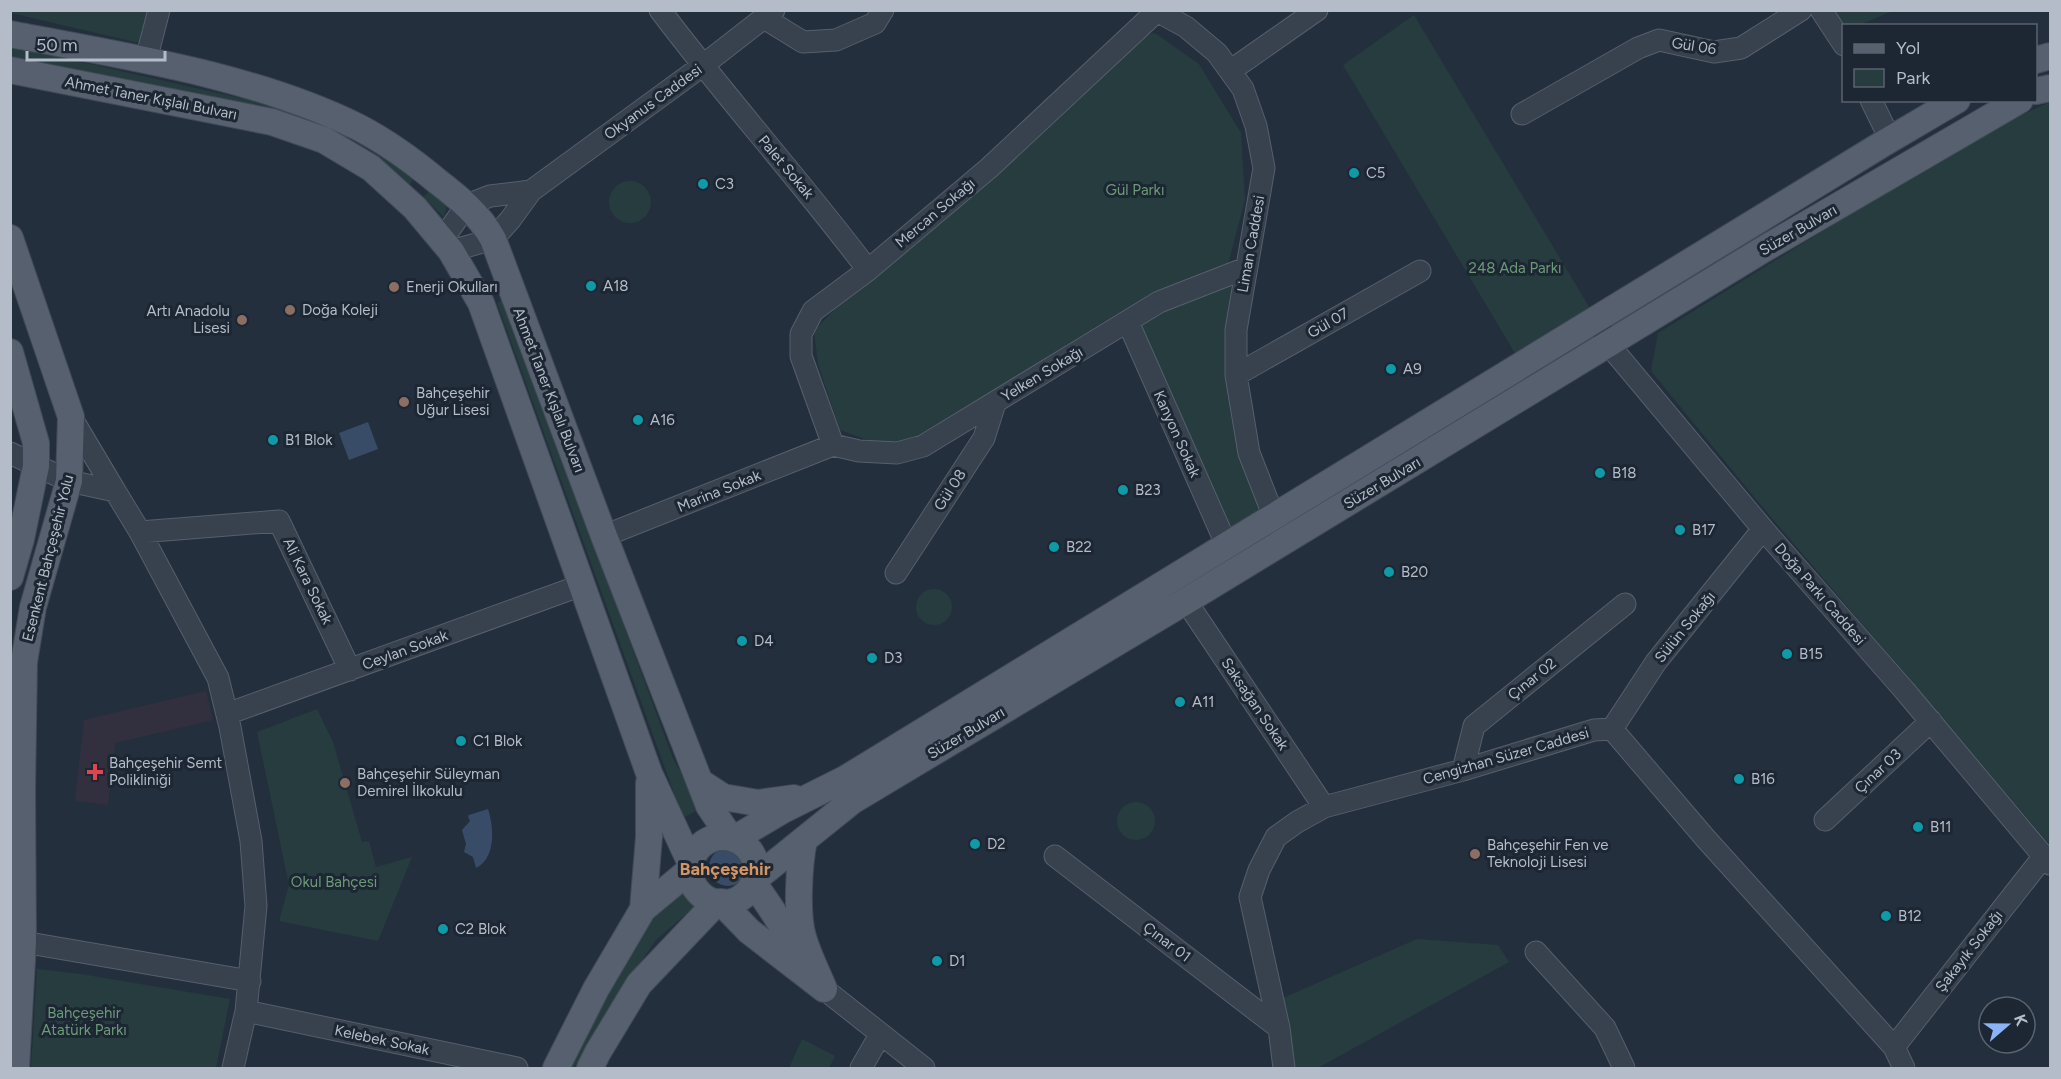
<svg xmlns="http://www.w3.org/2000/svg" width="2061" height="1079" viewBox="0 0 2061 1079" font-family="Figtree,sans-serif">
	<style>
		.medical { fill: #32303f }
		.green { fill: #263c3f }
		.water { fill: #394c67 }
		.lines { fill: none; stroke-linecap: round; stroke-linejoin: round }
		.minor-casing { stroke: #565f6c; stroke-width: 23 }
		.major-casing { stroke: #414a57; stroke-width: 28 }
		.minor { stroke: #38414e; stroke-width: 21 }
		.major { stroke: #56606e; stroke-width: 26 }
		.culture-dot { fill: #0f9aa8; stroke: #1d2633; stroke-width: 2 }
		.education-dot { fill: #8d6e63; stroke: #1d2633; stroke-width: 2 }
		.health-dot { fill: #e0444e; stroke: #1d2633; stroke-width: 2 }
		.labels { text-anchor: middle; stroke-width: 6; stroke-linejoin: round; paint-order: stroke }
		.street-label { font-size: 15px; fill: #b4bcc9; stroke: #1d2633 }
		.poi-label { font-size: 15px; fill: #b4bcc9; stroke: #1d2633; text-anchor: start }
		.park-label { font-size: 15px; fill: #6b9a76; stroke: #1d2633 }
		.quarter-label { font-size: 18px; font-weight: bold; fill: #d59563; stroke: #1d2633 }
	</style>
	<rect width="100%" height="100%" fill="#242f3e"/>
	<path class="medical" d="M206 691 213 720 115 743 108 805 75 801 84 720Z"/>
	<path class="green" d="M11 10 150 11 139 43 11 13Z
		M1829 11H1893L1859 25 1844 26Z
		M1414 15 1597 320 1522 365 1343 65Z
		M1155 33 1199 64 1241 133 1245 199 1228 265 1105 321 909 443 870 441 840 430 818 364 814 331 853 290 1138 37Z
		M11 46 279 107 317 119 382 154 414 178 408 187 277 115 11 56Z
		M2050 102V845L1759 503 1651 371 1658 333 1976 136Z
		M609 202a21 21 0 1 1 42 0a21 21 0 1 1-42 0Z
		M431 190 447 205 444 217 423 197Z
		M1246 268 1236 375 1274 517 1227 546 1128 322Z
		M503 300 674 761 703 807 683 818 497 303Z
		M916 607a18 18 0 1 1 36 0a18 18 0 1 1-36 0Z
		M317 709 333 742 362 842 369 841 376 867 412 857 378 941 279 921 289 885 257 732Z
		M1117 821a19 19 0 1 1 38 0a19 19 0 1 1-38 0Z
		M685 878 701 901 656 940 621 991 579 1068H570L613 986 656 912Z
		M1417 939 1498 945 1509 962 1318 1068H1284L1272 1003Z
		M37 969 81 974 230 999 216 1068H31Z
		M802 1039 835 1056 829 1068H789Z"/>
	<path class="water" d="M368 422 378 449 349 460 339 433Z
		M488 809C494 827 496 858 476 868L473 857 464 852 466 844 462 830 470 821 468 816 469 815Z
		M709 867a19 19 0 1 1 38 0a19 19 0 1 1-38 0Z"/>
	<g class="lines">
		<g class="minor-casing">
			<path id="minor" d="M660 10C727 99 801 181 868 270
				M1155 10 1186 27 1217 53 1243 89 1256 126 1264 168 1236 330V375L1249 453 1274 517
				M1821 10 1844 45
				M764 18 803 42 836 40 875 23 883 10
				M146 60 159 10
				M1230 71 1317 10
				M1871 100 1890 139
				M1522 114 1638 48 1659 40 1714 52 1741 48 1801 10
				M442 240 467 205 490 196 531 191
				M451 251 493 239 510 220 531 191 702 66 774 10
				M1597 320 1609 345 1763 529 1905 691 2050 864
				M1128 322 1227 546
				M1236 375 1420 271
				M71 417 115 491
				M833 445 801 356V334L813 311 868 270 989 168 1157 11
				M833 445 859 451 897 453 923 446 1159 302 1246 268
				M10 453 69 481 115 491 140 532 218 678 230 727 251 841 256 906 246 1011 233 1068
				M140 532 279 521 350 670
				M604 536 833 445
				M896 573 984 438 995 403
				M1186 601 1324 807
				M227 714 582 585
				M1612 729 1656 662 1763 529
				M1463 770 1474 726 1625 604
				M1825 820 1931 721
				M1055 856 1279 1028
				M10 942H23L250 981
				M1536 952 1605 1028 1624 1068
				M824 989 924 1068
				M246 1011 517 1068
				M1894 1047 2044 856
				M861 1068 880 1035
				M1284 1068 1279 1028 1250 897 1259 870 1276 837 1297 822 1324 807 1463 770 1594 730 1612 729 1706 839 1894 1047 1904 1068"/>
		</g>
		<g class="major-casing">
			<path id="major" d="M10 34C124 56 253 75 358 127 385 141 413 161 437 181 459 198 479 214 493 239L604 536 709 806 730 837
				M2036 60 2050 56
				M10 70 272 122 324 140 371 168 415 208 451 251 481 303 649 773 691 864
				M2036 91 2050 88
				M10 238 71 417 69 481 33 607 24 662 22 790 23 942 16 1068
				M10 352 36 443V466L21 539 10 577
				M700 782 723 797 758 803 794 798
				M690 870a33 33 0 1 1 66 0a33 33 0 1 1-66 0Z
				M734 839 783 810 845 779 1884 143 1957 100
				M804 840C799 864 796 914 803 937 808 955 817 972 824 989
				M755 879 852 801 1186 601 1764 249 2020 100
				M753 883C772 907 786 934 804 959
				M721 902 749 931 824 989
				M643 909 649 837V783
				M556 1068 596 989 643 909 690 870
				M590 1068 598 1052 639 984 717 902"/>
		</g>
		<use href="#minor" class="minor"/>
		<use href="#major" class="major"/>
	</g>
	<g class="culture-dot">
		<circle cx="1354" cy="173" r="6"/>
		<circle cx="703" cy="184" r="6"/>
		<circle cx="591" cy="286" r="6"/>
		<circle cx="1391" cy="369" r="6"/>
		<circle cx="638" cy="420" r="6"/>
		<circle cx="273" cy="440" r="6"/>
		<circle cx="1600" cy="473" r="6"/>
		<circle cx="1123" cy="490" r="6"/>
		<circle cx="1680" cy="530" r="6"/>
		<circle cx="1054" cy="547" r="6"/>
		<circle cx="1389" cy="572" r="6"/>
		<circle cx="742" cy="641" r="6"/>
		<circle cx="1787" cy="654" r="6"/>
		<circle cx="872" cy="658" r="6"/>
		<circle cx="1180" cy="702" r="6"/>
		<circle cx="461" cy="741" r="6"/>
		<circle cx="1739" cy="779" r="6"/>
		<circle cx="1918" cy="827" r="6"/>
		<circle cx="975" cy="844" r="6"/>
		<circle cx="1886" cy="916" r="6"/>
		<circle cx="443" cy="929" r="6"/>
		<circle cx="937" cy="961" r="6"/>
	</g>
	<g class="education-dot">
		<circle cx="394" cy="287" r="6"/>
		<circle cx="290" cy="310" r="6"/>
		<circle cx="242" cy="320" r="6"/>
		<circle cx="404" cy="402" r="6"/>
		<circle cx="345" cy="783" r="6"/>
		<circle cx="1475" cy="854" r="6"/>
	</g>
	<path class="health-dot" d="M92 763h6v6h6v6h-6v6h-6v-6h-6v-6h6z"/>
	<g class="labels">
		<g class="street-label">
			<text transform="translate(1694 46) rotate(9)" y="5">Gül 06</text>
			<text transform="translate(151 98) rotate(11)" y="5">Ahmet Taner Kışlalı Bulvarı</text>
			<text transform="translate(653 102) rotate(-36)" y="5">Okyanus Caddesi</text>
			<text transform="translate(786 167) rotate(50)" y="5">Palet Sokak</text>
			<text transform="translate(935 213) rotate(-40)" y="5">Mercan Sokağı</text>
			<text transform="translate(1798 230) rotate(-30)" y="5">Süzer Bulvarı</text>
			<text transform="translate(1251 244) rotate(-80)" y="5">Liman Caddesi</text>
			<text transform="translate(1328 323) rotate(-30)" y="5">Gül 07</text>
			<text transform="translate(1042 374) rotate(-31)" y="5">Yelken Sokağı</text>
			<text transform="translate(549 390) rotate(69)" y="5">Ahmet Taner Kışlalı Bulvarı</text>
			<text transform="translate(1177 434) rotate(66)" y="5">Kanyon Sokak</text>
			<text transform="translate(1382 483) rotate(-31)" y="5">Süzer Bulvarı</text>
			<text transform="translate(950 490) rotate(-57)" y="5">Gül 08</text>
			<text transform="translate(719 491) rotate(-22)" y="5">Marina Sokak</text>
			<text transform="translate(48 558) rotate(-76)" y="5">Esenkent Bahçeşehir Yolu</text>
			<text transform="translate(308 581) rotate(64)" y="5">Ali Kara Sokak</text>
			<text transform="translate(1820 594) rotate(49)" y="5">Doğa Parkı Caddesi</text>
			<text transform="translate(1685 627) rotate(-51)" y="5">Sülün Sokağı</text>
			<text transform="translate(405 650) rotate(-20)" y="5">Ceylan Sokak</text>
			<text transform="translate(1532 679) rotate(-39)" y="5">Çınar 02</text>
			<text transform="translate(1255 704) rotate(56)" y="5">Saksağan Sokak</text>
			<text transform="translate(966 733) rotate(-31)" y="5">Süzer Bulvarı</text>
			<text transform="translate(1506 756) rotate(-16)" y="5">Cengizhan Süzer Caddesi</text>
			<text transform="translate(1878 771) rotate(-43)" y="5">Çınar 03</text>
			<text transform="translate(1167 942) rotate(37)" y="5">Çınar 01</text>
			<text transform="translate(1969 951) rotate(-52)" y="5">Şakayık Sokağı</text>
			<text transform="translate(382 1040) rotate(12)" y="5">Kelebek Sokak</text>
		</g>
		<g class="poi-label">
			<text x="1366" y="178">C5</text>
			<text x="715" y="189">C3</text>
			<text x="603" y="291">A18</text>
			<text x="406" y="292">Enerji Okulları</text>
			<text x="302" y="315">Doğa Koleji</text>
			<text x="230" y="316" text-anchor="end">Artı Anadolu<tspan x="230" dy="17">Lisesi</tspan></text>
			<text x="1403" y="374">A9</text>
			<text x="416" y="398">Bahçeşehir<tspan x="416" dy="17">Uğur Lisesi</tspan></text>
			<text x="650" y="425">A16</text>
			<text x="285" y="445">B1 Blok</text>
			<text x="1612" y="478">B18</text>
			<text x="1135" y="495">B23</text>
			<text x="1692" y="535">B17</text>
			<text x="1066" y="552">B22</text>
			<text x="1401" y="577">B20</text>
			<text x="754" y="646">D4</text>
			<text x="1799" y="659">B15</text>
			<text x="884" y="663">D3</text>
			<text x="1192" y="707">A11</text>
			<text x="473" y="746">C1 Blok</text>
			<text x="109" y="768">Bahçeşehir Semt<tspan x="109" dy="17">Polikliniği</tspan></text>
			<text x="357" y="779">Bahçeşehir Süleyman<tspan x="357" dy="17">Demirel İlkokulu</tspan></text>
			<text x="1751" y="784">B16</text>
			<text x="1930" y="832">B11</text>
			<text x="987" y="849">D2</text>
			<text x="1487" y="850">Bahçeşehir Fen ve<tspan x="1487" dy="17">Teknoloji Lisesi</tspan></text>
			<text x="1898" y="921">B12</text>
			<text x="455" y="934">C2 Blok</text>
			<text x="949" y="966">D1</text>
		</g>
		<g class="park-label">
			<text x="1135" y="195">Gül Parkı</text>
			<text x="1515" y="273">248 Ada Parkı</text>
			<text x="334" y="887">Okul Bahçesi</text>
			<text x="84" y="1018">Bahçeşehir<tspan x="84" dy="17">Atatürk Parkı</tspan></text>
		</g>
		<g class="quarter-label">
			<text x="725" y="875">Bahçeşehir</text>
		</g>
	</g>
	<rect width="2061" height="1079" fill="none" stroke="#b4bcc9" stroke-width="24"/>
	<rect x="1842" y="24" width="195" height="78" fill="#1d2633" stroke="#59626f" stroke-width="1.5"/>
	<rect x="1854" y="44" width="30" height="9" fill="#56606e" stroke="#59626f" stroke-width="1.5"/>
	<text x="1896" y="54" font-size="18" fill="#b4bcc9">Yol</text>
	<rect x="1854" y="69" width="30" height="18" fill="#263c3f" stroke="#59626f" stroke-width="1.5"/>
	<text x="1896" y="84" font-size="18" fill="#b4bcc9">Park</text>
	<g transform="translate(2007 1025) rotate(70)"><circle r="28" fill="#1d2633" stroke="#59626f" stroke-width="1.5"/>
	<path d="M0-4.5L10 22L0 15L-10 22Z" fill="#8ab4f8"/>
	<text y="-9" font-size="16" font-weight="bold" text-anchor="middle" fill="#b4bcc9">K</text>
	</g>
	<path d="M27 51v9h138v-9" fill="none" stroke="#b4bcc9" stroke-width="3"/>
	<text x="36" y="51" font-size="18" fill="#b4bcc9" stroke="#1d2633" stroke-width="4.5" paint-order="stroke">50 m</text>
</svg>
